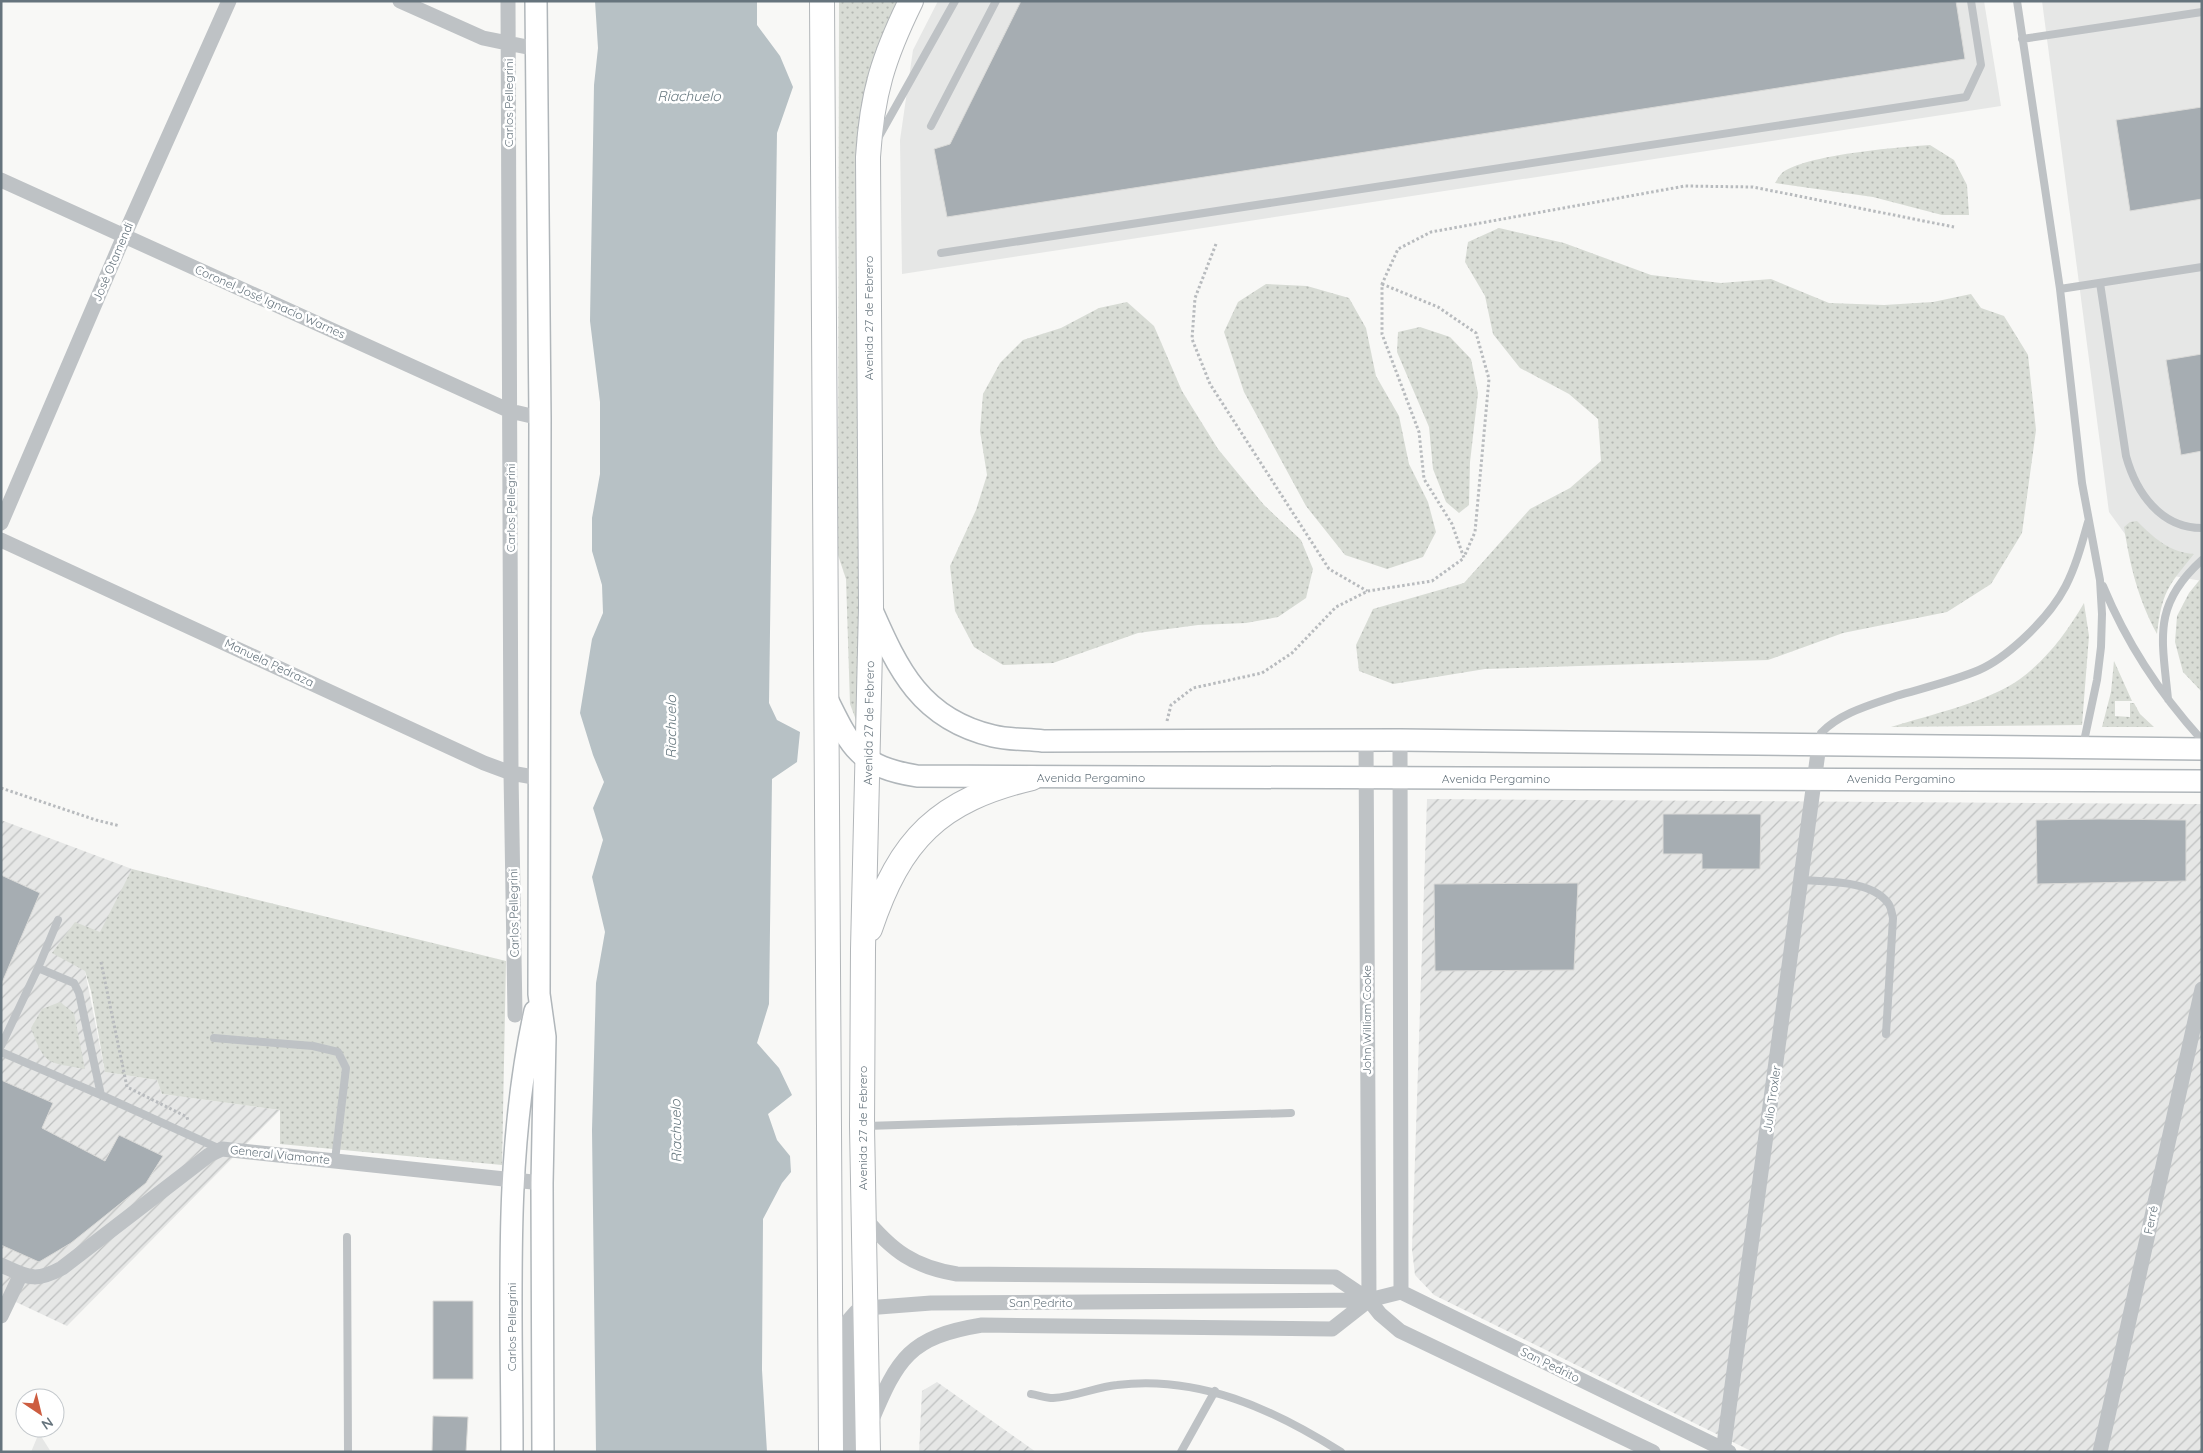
<svg xmlns="http://www.w3.org/2000/svg" width="2203" height="1453" viewBox="0 0 2203 1453" font-family="Quicksand,sans-serif">
	<style>
		.built { fill: #e6e7e6 }
		.industrial { fill: url(#industrial-furrows) }
		.green { fill: url(#green-dots) }
		.water { fill: #b7c1c5 }
		.building { fill: #a6adb2; stroke: #dadad8 }
		.lines { fill: none; stroke-linecap: round; stroke-linejoin: round }
		.secondary-casing { stroke: #b0b6ba; stroke-width: 24 }
		.primary-casing { stroke: #b2b6b9; stroke-width: 26 }
		.path { stroke: #b8bbbe; stroke-width: 3; stroke-dasharray: 2.5 2.5; stroke-linecap: butt }
		.lane { stroke: #bec2c5; stroke-width: 8 }
		.street { stroke: #bec2c5; stroke-width: 15 }
		.secondary { stroke: #fff; stroke-width: 21 }
		.primary { stroke: #fff; stroke-width: 24 }
		.labels { text-anchor: middle; stroke-width: 5; stroke-linejoin: round; paint-order: stroke }
		.street-label { font-size: 12px; fill: #66747d; stroke: #fff }
		.water-label { font-size: 14px; font-style: italic; fill: #67787f; stroke: #fff }
	</style>
	<defs>
		<pattern id="industrial-furrows" width="10" height="10" patternUnits="userSpaceOnUse" patternTransform="scale(1.25)"><rect width="10" height="10" fill="#e6e7e6"/><path d="M-1 1l2-2M0 10L10 0M9 11l2-2" fill="none" stroke="#bec0c0"/></pattern>
		<pattern id="green-dots" width="8" height="8" patternUnits="userSpaceOnUse" patternTransform="scale(1.25)"><rect width="8" height="8" fill="#d8dcd5"/><path d="M2 2h.1M6 6h.1" fill="none" stroke="#b3b7b2" stroke-width="1.8" stroke-linecap="round"/></pattern>
	</defs>
	<rect width="100%" height="100%" fill="#f8f8f6"/>
	<path class="built" d="M938 1H1984L2001 106 902 274 900 140 913 50Z
		M2042 1H2202V581L2168 575 2130 541 2109 512Z
		M39 1433 51 1452H31Z"/>
	<path class="industrial" d="M1427 799 2202 804V1452H1753L1434 1295 1415 1275 1412 1249Z
		M1 820 132 869 85 971 105 1072 157 1080 162 1094 280 1110 67 1326 1 1295Z
		M937 1382 1036 1452H919L922 1391Z"/>
	<path class="green" d="M839 1H900L878 49 859 728 850 704 846 579 838 555Z
		M1930 145 1954 160 1967 185 1969 215H1942L1873 197 1775 183C1777 180 1779 176 1782 173 1804 155 1899 147 1930 145Z
		M1499 228 1564 243 1651 275 1721 283 1771 279 1829 303 1884 305 1933 302 1971 294 1981 308 2004 316 2028 355 2036 430 2022 533 1991 584 1947 612 1843 633 1768 660 1485 669 1393 684 1359 671 1356 645 1373 609 1464 583 1530 509 1570 488 1601 461 1598 419 1569 394 1520 368 1493 334 1485 296 1465 262 1468 242Z
		M1266 284 1307 286 1349 298 1366 328 1376 376 1399 416 1409 464 1428 502 1436 532 1423 557 1387 569 1345 555 1306 506 1244 392 1224 332 1238 302Z
		M1127 302 1154 326 1182 391 1218 449 1264 505 1301 540 1313 569 1306 598 1278 617 1246 623 1198 625 1138 633 1053 663 1003 665 974 647 955 611 950 566 976 510 987 475 980 431 983 394 1000 363 1023 340 1061 328 1099 308Z
		M1420 327 1450 337 1471 359 1478 393 1470 462 1469 505 1459 513 1446 502 1433 469 1429 427 1397 352 1398 332Z
		M2137 521C2154 538 2169 552 2194 554 2168 586 2162 592 2157 634 2138 599 2130 566 2124 527L2130 522Z
		M2202 577V692L2183 672 2175 642 2177 616 2189 593Z
		M2084 603 2089 636 2082 725 1891 727C1929 715 1988 702 2020 679 2048 658 2067 632 2084 603Z
		M2114 661 2132 701H2115V716L2130 717V703H2134L2140 714 2154 727H2102L2111 692Z
		M132 869 506 961 502 1165 280 1144V1110L162 1094 157 1080 105 1072 91 991 85 971 52 953 75 922 100 932Z
		M60 1002 74 1013 85 1069C47 1062 45 1066 31 1028L42 1009Z"/>
	<path class="water" d="M595 1H757V25L780 56 793 87 777 133 769 703 777 720 800 732 797 762 772 779 769 1004 757 1043 779 1068 792 1095 768 1114 777 1140 790 1156 791 1172 782 1183 763 1219 762 1370 767 1452H596L592 1130 596 983 605 932 592 877 603 840 593 808 604 782 593 755 580 713 592 639 603 613 602 585 592 551V518L600 474V402L590 321 594 85 598 48Z"/>
	<path class="building" d="M1021 1H1956L1965 59 947 217 934 149 950 144Z
		M2202 107V199L2130 211 2116 120Z
		M2202 354V451L2181 455 2166 360Z
		M1663 814H1761L1760 869H1702V854H1663Z
		M2100 819 2186 820V881L2037 884 2036 820Z
		M1 875 40 893 1 985Z
		M1578 883 1574 970 1435 971 1434 884Z
		M1 1080 53 1103 42 1128 105 1161 119 1135 163 1156 146 1183 71 1243 39 1262 1 1245Z
		M433 1301H473V1379H433Z
		M433 1416 468 1417 466 1452H432Z"/>
	<g class="lines">
		<g class="secondary-casing">
			<path id="secondary" d="M536 1 540 418 539 994 545 1037 542 1183 543 1452
				M871 608C898 670 921 719 993 736 1009 740 1027 739 1043 741L1400 740 2202 749
				M827 699C851 748 860 767 917 776L2202 781
				M512 1452C512 1305 503 1155 535 1011"/>
		</g>
		<g class="primary-casing">
			<path id="primary" d="M822 1 831 1452
				M870 929C900 839 939 800 1032 778
				M868 1452 862 1126 863 949 871 607 868 157C872 94 883 58 911 1"/>
		</g>
		<path class="path" d="M1216 244 1195 298 1192 339 1210 384 1329 569 1367 591
			M1382 284 1438 307 1476 333 1489 379 1475 532 1464 557
			M1167 721 1171 705 1193 688 1262 673 1292 653 1336 607 1368 591 1432 581 1464 558 1452 524 1424 479 1419 432 1382 334V284L1398 249 1431 232 1685 186 1753 187 1954 227
			M1 788 96 820 120 826
			M101 962 127 1087 187 1117 188 1121"/>
		<path class="lane" d="M2017 1 2060 289 2082 483 2100 580 2102 614 2101 647 2097 680 2083 746
			M2022 39 2202 12
			M931 126 996 1
			M877 140 955 1
			M941 253 1966 97 1981 65 1971 1
			M2100 283 2126 456C2136 492 2160 528 2202 528
			M2060 289 2202 267
			M2103 586C2127 644 2160 694 2202 740
			M2168 699C2162 638 2152 605 2202 560
			M1820 744 1821 733C1840 713 1870 705 1896 696 1923 688 1953 681 1979 670 1995 663 2010 651 2023 639 2065 600 2073 576 2088 522
			M1802 880C1827 882 1871 880 1888 903 1891 906 1892 914 1893 918L1886 1034
			M58 920 38 968 74 983 79 993 101 1095 220 1149
			M214 1038 313 1046 338 1052 346 1068 335 1160
			M1 1046 38 968
			M1 1052 101 1095
			M866 1126 1291 1113
			M347 1237 348 1452
			M1031 1394C1038 1395 1046 1398 1053 1398 1075 1397 1096 1387 1117 1385 1199 1375 1273 1409 1341 1452
			M1181 1452 1215 1391"/>
		<path class="street" d="M400 1 483 38 537 49
			M508 1 511 773 515 1015
			M1 180 510 411 540 418
			M1 523 124 236 229 1
			M1 540 484 763 511 773 539 778
			M1366 740 1369 1300
			M1400 740 1401 1292
			M864 1217C892 1251 914 1267 957 1274L1335 1277 1369 1300 1380 1314 1400 1331 1653 1452
			M1 1265C28 1277 34 1283 62 1268L209 1155 222 1149 542 1183
			M1 1316 21 1274
			M871 1422C898 1358 909 1337 982 1325L1332 1329 1369 1300
			M849 1452V1320L856 1312 866 1308 931 1303 1369 1300 1401 1292 1729 1452
			M1723 1452 1819 745
			M2100 1452 2202 989"/>
		<use href="#secondary" class="secondary"/>
		<use href="#primary" class="primary"/>
	</g>
	<g class="labels">
		<g class="street-label">
			<text transform="translate(509 103) rotate(-90)" y="4">Carlos Pellegrini</text>
			<text transform="translate(113 262) rotate(-67)" y="4">José Otamendi</text>
			<text transform="translate(270 302) rotate(24)" y="4">Coronel José Ignacio Warnes</text>
			<text transform="translate(869 318) rotate(-90)" y="4">Avenida 27 de Febrero</text>
			<text transform="translate(511 508) rotate(-90)" y="4">Carlos Pellegrini</text>
			<text transform="translate(269 663) rotate(25)" y="4">Manuela Pedraza</text>
			<text transform="translate(869 723) rotate(-89)" y="4">Avenida 27 de Febrero</text>
			<text x="1091" y="782">Avenida Pergamino</text>
			<text x="1496" y="783">Avenida Pergamino</text>
			<text x="1901" y="783">Avenida Pergamino</text>
			<text transform="translate(514 913) rotate(-91)" y="4">Carlos Pellegrini</text>
			<text transform="translate(1367 1020) rotate(-90)" y="4">John William Cooke</text>
			<text transform="translate(1772 1099) rotate(-82)" y="4">Julio Troxler</text>
			<text transform="translate(863 1128) rotate(-90)" y="4">Avenida 27 de Febrero</text>
			<text transform="translate(280 1155) rotate(6)" y="4">General Viamonte</text>
			<text transform="translate(2151 1220) rotate(-78)" y="4">Ferré</text>
			<text x="1041" y="1307">San Pedrito</text>
			<text transform="translate(512 1327) rotate(-90)" y="4">Carlos Pellegrini</text>
			<text transform="translate(1550 1365) rotate(26)" y="4">San Pedrito</text>
		</g>
		<g class="water-label">
			<text x="689" y="101">Riachuelo</text>
			<text transform="translate(671 727) rotate(-90)" y="5">Riachuelo</text>
			<text transform="translate(676 1131) rotate(-91)" y="5">Riachuelo</text>
		</g>
	</g>
	<rect width="2203" height="1453" fill="none" stroke="#66747d" stroke-width="5"/>
	<g transform="translate(40 1413) rotate(145)"><circle r="24" fill="#ffffff" stroke="#c2c7cb"/>
	<path d="M0-4L9 19L0 12L-9 19Z" fill="#cd5d40"/>
	<text y="-8" font-size="14" font-weight="bold" text-anchor="middle" fill="#66747d">N</text>
	</g>
</svg>
